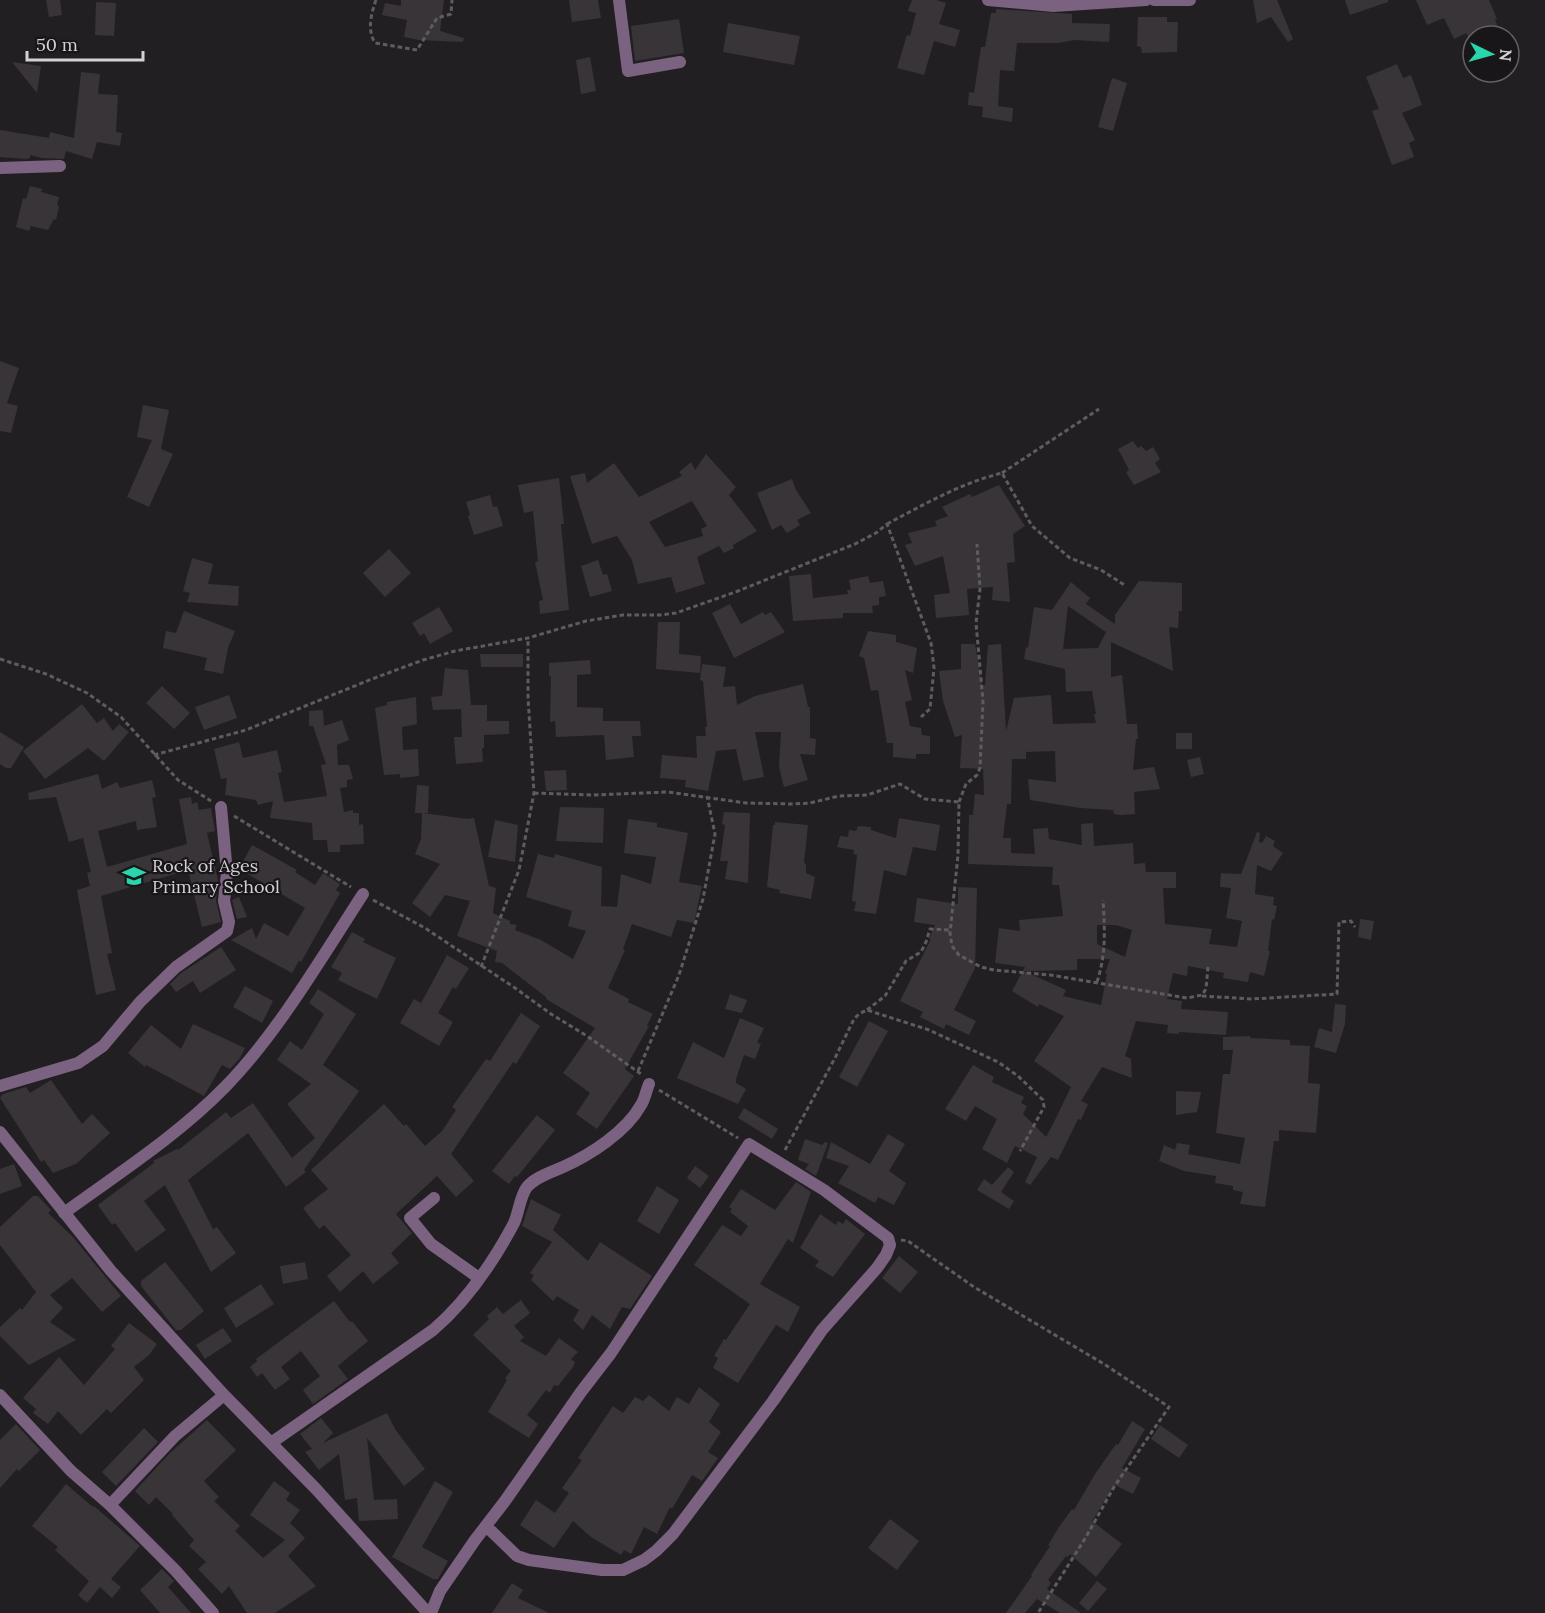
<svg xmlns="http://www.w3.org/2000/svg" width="1545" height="1613" viewBox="0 0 1545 1613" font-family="Lora,serif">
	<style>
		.building { fill: #383438; fill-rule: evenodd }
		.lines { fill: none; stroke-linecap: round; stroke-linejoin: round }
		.path { stroke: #5f5c5f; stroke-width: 3; stroke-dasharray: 4.5 3; stroke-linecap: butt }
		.street { stroke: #7c6281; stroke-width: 12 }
		.labels { text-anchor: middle; stroke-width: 4.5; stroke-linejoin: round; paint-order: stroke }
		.poi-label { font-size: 18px; fill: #d4d1d4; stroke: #191619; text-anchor: start }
	</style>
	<rect width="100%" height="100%" fill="#221f23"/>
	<path class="building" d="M46 0H60L62 15 49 17Z
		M401 0H444L440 31 464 38 463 42 419 40 404 37 407 20 382 15 385 3 401 6Z
		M569 0H598L601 18 572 22Z
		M912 0H936L946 3 939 24 960 30 955 47 934 41 924 75 897 68 907 35 910 36 916 13 908 11Z
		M1253 0H1277L1293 39 1288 42 1271 17 1257 23Z
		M1345 0H1388V2L1350 15Z
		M1416 0H1489L1497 19 1495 20 1500 31 1489 36H1468L1466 33 1454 39 1444 18 1427 25Z
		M96 2 116 3 114 36 95 35Z
		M996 9 1072 14V23L1110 24 1109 42 1075 40 1058 43H1017L1014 71 1000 70 998 106 1013 108 1012 122 982 117 983 107 968 105 969 92 974 93 981 47H985L991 13H996Z
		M1138 17H1167V22H1178L1177 52 1142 53 1141 47 1137 46Z
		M679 19 684 53 635 61 631 26Z
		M728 23 800 36 794 65 723 52Z
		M590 57 596 91 581 94 576 60Z
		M12 62 41 66 37 93Z
		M1397 64 1403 78 1411 75 1422 105 1402 113 1415 140 1409 143 1414 157 1392 165 1372 111 1379 109 1366 77Z
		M81 72 100 74 98 94 118 95 116 132 122 133 120 146 97 142 92 159 66 151 64 159 42 158 30 155V158L25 159 0 157V130L49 138 50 132 74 138Z
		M1112 78 1127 83 1113 131 1098 127Z
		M30 186 42 189 41 192 59 197 57 205 59 206 56 220 54 219 48 230 31 226 29 231 16 227 23 198 26 199Z
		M0 361 19 368 7 403 18 406 11 433 0 431Z
		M143 405 169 410 161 449 173 454 149 507 127 497 152 440 137 437Z
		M1133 441 1138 448 1141 446 1146 451 1153 447 1160 459 1155 463 1161 472 1134 485 1126 472 1129 470 1118 449Z
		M706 454 736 487 729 495 757 531 733 545 734 548 724 553 719 546 697 557 705 584 676 593 671 577 638 584 632 560 617 536 592 544 570 476 585 473 587 483 614 463 639 497 682 476 679 472 691 462 695 470ZM692 501 707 526 701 529 703 536 665 547 649 522Z
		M559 478 564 524H561L569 610 540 614 539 601 543 600 535 562 538 561 533 511 524 513 518 485Z
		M792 479 796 490 811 513 797 520 800 525 787 533 781 525 772 530 757 493Z
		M999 485 1025 526 1013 534 1015 562 1007 563 1010 602 992 600 993 587 967 589 969 615 936 618 934 595 950 593 943 556 915 566 905 545 912 543 908 533 937 526 935 521 948 516 942 507 970 494 972 497Z
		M490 495 493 507 497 506 503 526 474 535 468 516 470 515 466 502Z
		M389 549 411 573 385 597 363 573Z
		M192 558 213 564 208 584 239 586 238 606 187 602 190 593 183 591Z
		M598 560 603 575 607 574 612 591 590 597 581 566Z
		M811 574 813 598 848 594 847 590H851L849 580 868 576 870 583 883 581 886 596 879 597V605L872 606 873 613H843V618L793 621 789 576Z
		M1139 581 1182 583V611H1179L1178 628 1169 627 1173 671 1111 642V677L1122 675 1127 724H1137L1138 739H1136L1133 770 1154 767 1160 789 1134 792 1135 814 1121 815 1114 814 1113 810 1080 808 1030 800 1028 779 1056 782 1055 751 1026 752V759H1012L1011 804H1007L1003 838H1011V853L1035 854 1033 829 1048 828 1049 839 1082 845 1081 824 1093 823 1094 846 1133 843 1134 864 1145 863 1146 872H1176V888H1163L1165 924 1212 929 1209 944 1237 947 1242 921 1226 918 1231 888 1220 887 1221 873 1241 874 1257 832 1260 833 1259 842 1262 843 1266 836 1275 841 1273 846 1283 853 1271 871 1257 865 1255 894 1274 897 1273 905 1277 906 1274 920 1272 919 1268 951H1270L1264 976 1250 972 1248 982 1223 978 1224 973 1188 966 1187 976 1173 973 1167 999 1182 1001 1181 1009 1228 1012 1226 1035 1179 1032V1034L1167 1033 1168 1025 1136 1021 1125 1056 1131 1059 1132 1078 1102 1067 1081 1101 1088 1104 1081 1120 1078 1119 1058 1160 1051 1157 1030 1185 1025 1182 1037 1157 1015 1146 1007 1163 982 1149 997 1119 975 1106 966 1121 945 1109 973 1065 994 1077 992 1082 1024 1097 1021 1103 1027 1106 1023 1114 1046 1137 1053 1124 1071 1087 1034 1061 1064 1016 1039 1004 1038 1007 1012 991 1025 967 995 963 999 928 1020 931 1019 920 1063 916 1059 885H1052L1053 867 968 864 969 815H973L975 794 984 795 983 769 960 768 962 735 955 737 943 701 939 671 961 669V644H975L982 685H985L988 645 1001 644 1006 731 1014 698 1051 695 1053 724 1096 723 1094 714H1096L1092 691 1066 692 1065 669 1024 659 1026 647 1028 648 1034 607 1052 610 1071 582 1090 598 1086 604 1115 624V615ZM1068 606 1106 632 1098 648 1063 649ZM1097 925H1116L1132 930 1125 957 1097 944ZM1077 959H1110L1105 973 1107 974 1101 1005 1063 996 1066 990 1024 971 1077 970Z
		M730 604 741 624 763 612 765 615 771 612 785 632 734 658 712 613Z
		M439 607 453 631 430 644 424 633 420 636 412 623Z
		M184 611 235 631 228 648 223 674 204 670 207 658 163 648 166 631 176 633Z
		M658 622H680L679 654 701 656 700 673 656 669Z
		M868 631 896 635V642L917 648 913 673 905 670 912 700 905 702 910 726 921 728 922 735 930 736V754H916V759L893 757V743H887L878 690 871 691 864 658 859 656Z
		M480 654H523V667H481Z
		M590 660 591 674 577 675V707L603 708V721H640L641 736H632L634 757 606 760 604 735 556 737 555 721 550 722 551 676 549 677V663Z
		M702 664 726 667 723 687 735 686 737 705 755 696 803 684 808 707H810V738L816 739 815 755 800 754 808 780 784 787 779 767 781 732H755L764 777 743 781 736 749 716 751 708 791 685 787 686 780 660 778 662 755 697 758 696 736H706L705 727H707L703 681 700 680Z
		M445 668 468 670 471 705H487V721H509V734L484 735V748H482L483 762 456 764 454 737H462L461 709 433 710 431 697 442 696Z
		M162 686 190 713 174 729 146 703Z
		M229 695 237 718 204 730 195 707Z
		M416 697 417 724 402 727 403 750 418 749 419 776 400 778V774L384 775 375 708 387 705V702Z
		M82 704 97 723 104 718 113 731 119 724 129 732 104 761 88 748 45 779 23 751Z
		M323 710 324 726 342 720 349 740 337 745 338 765H349L353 779 347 780V787L340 788 344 812 353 810V813H359V825L363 824 364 844 340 845V852H328L327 840H313L312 823 270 818 273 801 258 805 256 800 225 795 227 778 221 779 214 749 239 742 243 758 277 750 282 772 278 773 284 802 327 796 321 765 326 764 313 726H309V711Z
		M0 732 24 747 11 768H6L0 764Z
		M1176 733H1192V749H1176Z
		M1200 757 1204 774 1191 777 1187 760Z
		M566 770 567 790 546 791 544 771Z
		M98 774 102 789 117 782 120 788 152 780 156 797 152 798 157 827 137 830 136 821 98 831 107 867 187 844 179 799 191 797 192 804 197 802 199 810 211 808 215 831 207 833 218 880 216 901 221 922 202 927 188 870 101 896 112 953 107 954 116 990 96 995 77 890 90 886 87 873 91 872 83 838 69 842 56 797 29 800 28 793Z
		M417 785 429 786 428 813H423L467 819 474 818 489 886 496 888 493 913 510 921V924L517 925 515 930 541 940 573 959 586 931 568 926 572 911 526 897 538 854 554 858 555 854 602 867 601 906 617 907 621 874 651 884 656 857 624 853 628 819 657 823V827L688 833 679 882 702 886 694 923 677 920 671 937 632 924 623 949 625 950 608 988 629 999 628 1002 653 1014 647 1025 649 1026 625 1069 634 1076 597 1129 576 1114 590 1093 563 1073 595 1028 546 999V997L502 963 495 962 497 951 457 936 470 901 445 895 430 917 412 903 440 864 415 854 421 839 422 813H415Z
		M560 807 604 808 603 843 556 841Z
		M724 812 750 813 748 883 725 879 728 861H720L725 825 722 824Z
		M899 818 940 825 936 851 913 847 906 876 884 870 876 914 854 911 856 902 852 901 857 855 853 854 854 850 837 847 840 836 848 837 849 830 856 831 858 826 871 827V830L896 838Z
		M495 820 518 825 515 862 488 857Z
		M775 822 808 825 804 863 806 864V873L815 877 811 899 779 893 780 890 767 887 773 825H775Z
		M252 845 297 870 295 872 315 885 323 873 340 884 336 890 340 893 301 962 299 961 292 973 231 940 252 928 256 939 264 923 288 936 305 908 239 869Z
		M958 887 977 888 975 968 954 1010 976 1021 969 1035 946 1024 944 1029 920 1017 923 1012 900 1001 931 939H929L935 925 914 922 917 898 958 904Z
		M239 897 247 917 237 919 232 900Z
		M1360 919 1374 921 1371 940 1358 937Z
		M352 932 365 939 363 942 396 958 377 999 338 980 342 973 331 967Z
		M221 947 236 970 200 993 193 981 176 992 170 984 181 973Z
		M447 955 469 968 456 989 453 987 438 1013 453 1022 439 1046 400 1023 414 999 421 1003Z
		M245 986 273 1001 262 1023 233 1007Z
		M318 989 356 1014 323 1065 359 1091 304 1170 306 1172 286 1187 248 1133 188 1180 213 1229 217 1227 236 1253 211 1272 165 1185 144 1201 166 1230 136 1252 115 1223 112 1225 98 1205 154 1163 153 1161 179 1148 177 1151 226 1112 231 1118 253 1103 292 1158 315 1138 287 1104 311 1084 277 1060 290 1041 302 1050 324 1014 309 1003Z
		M730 994 747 1000 742 1013 725 1009Z
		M1335 1004 1346 1005 1345 1024 1336 1053 1314 1047 1319 1028 1332 1032Z
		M521 1013 540 1026 516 1064 513 1062 451 1154 474 1181 456 1197 437 1176 396 1214 412 1233 391 1253 399 1263 373 1284 363 1271 340 1292 327 1276 351 1255 324 1225 319 1229 303 1208 328 1189 311 1170 384 1104 404 1126 406 1124 425 1146 442 1131 456 1110 452 1107 486 1059 490 1061Z
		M740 1018 764 1028 757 1043 761 1044 755 1059 744 1055 736 1079V1083L746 1089 738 1104 677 1078 693 1042 724 1058Z
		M869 1021 888 1031 857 1087 839 1077Z
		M193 1024 245 1048 240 1058 230 1069 222 1065 204 1096 146 1065 145 1067 128 1053 151 1025 181 1049Z
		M1250 1036V1038L1290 1040V1045L1310 1046 1308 1083 1320 1084 1316 1133 1279 1130V1141H1274L1265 1207 1240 1204 1243 1192 1233 1190V1186L1215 1183 1216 1176 1184 1171 1159 1161 1164 1145 1175 1150 1177 1143 1190 1145 1188 1154 1240 1164 1245 1138 1216 1133 1223 1074H1230L1233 1050H1223V1037Z
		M51 1080 82 1124 92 1114 110 1133 76 1164 53 1173 44 1160 41 1162 0 1098 3 1094 26 1087 30 1093Z
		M1176 1091 1201 1092 1197 1112 1176 1115Z
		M744 1108 778 1129 772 1139 738 1118Z
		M537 1115 555 1130 517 1177 515 1176 509 1184 492 1171Z
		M888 1134 905 1144 889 1171 906 1183 894 1205 878 1197 875 1203 838 1183 849 1166 826 1158 831 1142 870 1164Z
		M805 1139 822 1145 825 1142 828 1143 816 1176 805 1169 809 1164 798 1160Z
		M14 1164 22 1186 0 1194V1169Z
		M695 1166 709 1176 700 1188 687 1178Z
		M1008 1167 1014 1172 1001 1192 1014 1201 1009 1209 977 1190 984 1179 992 1185Z
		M796 1182 811 1192 793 1243 788 1239 760 1284 800 1307 788 1332 776 1325 738 1383 713 1368 718 1358 714 1356 724 1339 726 1340 750 1304 694 1265 722 1225 741 1236 748 1226 730 1212 732 1209 729 1207 741 1189 775 1210Z
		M657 1186 679 1200 659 1234 637 1221Z
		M33 1196H38L51 1210 48 1213 73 1237 121 1296 102 1312 72 1278 50 1295 63 1308 50 1322 76 1340 29 1365 0 1336V1327L20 1308 22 1310 36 1292 0 1245V1227Z
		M531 1199 561 1215 553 1230 588 1261 600 1242 652 1276 630 1309 622 1307 610 1329 592 1315 583 1330 573 1320 579 1310 557 1296 553 1301 531 1280 534 1275 530 1273 552 1242 522 1226Z
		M820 1214 836 1225 838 1221 843 1224 846 1219 865 1234 833 1277 815 1266 819 1261 800 1248Z
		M899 1256 918 1272 900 1293 882 1278Z
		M165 1262 204 1311 181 1330H176L141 1286V1281Z
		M305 1262 308 1279 283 1284 280 1266Z
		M261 1284 274 1304 236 1328 224 1308Z
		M521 1300 530 1313 514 1326 524 1337 520 1341 546 1356 559 1338 578 1352 571 1359 575 1362 573 1367 558 1386 554 1385 550 1393 546 1390 527 1415 538 1424 529 1438 488 1412 507 1380 505 1378 511 1371 473 1335 489 1319 487 1316 497 1307 503 1314Z
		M334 1301 350 1322 352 1321 368 1341 338 1366 348 1379 313 1404 303 1390 320 1376 301 1351 281 1367 290 1379 275 1390 262 1373 257 1377 250 1367 257 1361 256 1359Z
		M129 1323 157 1344 149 1355 134 1367 144 1380 111 1413 107 1409 81 1435 58 1411 48 1424 33 1413 36 1409 23 1398 59 1357 84 1385 115 1349 111 1346Z
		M223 1328 232 1341 205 1359 196 1345Z
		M699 1387 720 1404 709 1422 721 1432 708 1452 718 1458 702 1481 692 1475 672 1509 670 1507 657 1534 644 1527 631 1554 624 1550 621 1555 591 1537 573 1521 554 1548 520 1525 536 1500 555 1513 569 1493 562 1488 582 1460 578 1458 613 1406 623 1413 635 1397 643 1401 649 1395 669 1411 677 1397 689 1404Z
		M387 1413 395 1429 425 1469 404 1486 367 1438 374 1500 397 1499 398 1519 359 1521 357 1498 345 1500 339 1454 319 1470 305 1452 312 1449 300 1434 321 1418 333 1433 323 1443Z
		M207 1420 236 1450 204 1481 219 1497 214 1501 240 1526 235 1531 263 1558 285 1540 250 1515 274 1481 290 1493 286 1500 300 1510 290 1523 305 1538 288 1556 316 1586 275 1613H247L229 1586 222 1594 198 1569 206 1562 189 1546 194 1540 172 1515 173 1514 156 1497 149 1505 135 1491 170 1453Z
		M1132 1421 1145 1429 1122 1468 1141 1478 1133 1494 1115 1485 1092 1521 1122 1544 1096 1577 1070 1554 1068 1557 1066 1556 1048 1580 1051 1583 1047 1589 1081 1613H1060L1037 1599 1025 1613H1006L1032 1576 1031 1575 1050 1546 1048 1545 1059 1527 1072 1509 1074 1510 1095 1474 1116 1444 1118 1445Z
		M16 1424 40 1450 19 1471 17 1469 0 1488V1440Z
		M1160 1425 1188 1445 1179 1458 1151 1439Z
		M144 1428 158 1442 116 1486 102 1472Z
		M435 1481 453 1492 422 1547 448 1561 438 1579H433L392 1557Z
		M66 1484 93 1507 94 1506 140 1546 111 1579 121 1587 112 1598 100 1587 87 1603 78 1595 89 1581 55 1550 58 1547 32 1526Z
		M890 1519 919 1541 897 1570 868 1548Z
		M162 1569 174 1581 168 1587 191 1613H160L140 1590Z
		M1097 1581 1107 1589 1088 1611 1079 1603Z
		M512 1583 523 1590 518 1598 549 1613H492Z"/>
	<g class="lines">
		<path class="path" d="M376 0C371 14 367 30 375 43L417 50 437 18 451 14 452 0
			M1002 473 1099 409
			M887 524C923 505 961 483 1002 473L1032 526 1070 558 1101 570 1126 586
			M0 659 46 674 87 693 121 717 178 780 211 801
			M154 755 246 730 372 679 423 660 455 651 528 638 586 621 623 615H660L676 613 738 591 855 544 876 533 887 524 931 643 934 668 930 709 921 717
			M534 793 593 795 668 792 746 803 793 804 810 803 839 796 867 795 900 784 925 799 959 802 958 855 950 933 952 946 959 955 981 967 994 970 1050 975 1187 998 1202 995 1206 989 1208 967
			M959 802 966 784 977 775 980 768 983 701 976 623 980 589 977 544
			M234 816 351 887
			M373 900 425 928 515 988 551 1014 587 1036 641 1074
			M481 967 519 870 534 793 528 697V638
			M1097 982C1106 955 1105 929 1103 900
			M1202 996 1252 999 1337 994 1339 922 1351 921 1355 927
			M867 1010 885 996 906 961 921 952 926 942 930 929 950 930
			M638 1071 679 975 703 899 715 834 707 796
			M659 1090 738 1138
			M785 1150 835 1058 854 1019 859 1014 867 1010 929 1030 998 1062 1018 1076 1043 1100 1044 1107 1020 1151
			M901 1240 908 1241 974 1287 1104 1364 1169 1407 1114 1487 1086 1537 1038 1613"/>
		<path class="street" d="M619 0 628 71 680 62
			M988 0 1053 6 1146 0
			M1154 0H1190
			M0 168 60 166
			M0 1086 78 1063 103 1046 140 1002 176 967 227 931 229 922 224 901 227 873 221 807
			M0 1132 111 1271 224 1395 316 1489 428 1613
			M434 1198 410 1218 431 1244 479 1278
			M64 1213C119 1173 177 1136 225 1087 277 1034 322 957 363 894
			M0 1395 71 1471 110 1505 175 1570 213 1613
			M271 1443 433 1330C467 1301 492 1264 513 1225 519 1214 519 1198 527 1187 535 1177 552 1172 563 1167 590 1155 626 1132 641 1105 645 1099 646 1091 649 1084
			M110 1505 175 1436 224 1395
			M431 1613 440 1591 475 1540 505 1501 581 1392 611 1353 749 1144 824 1190 888 1238 890 1245 886 1255 877 1268 822 1330 773 1401 673 1534 656 1551 644 1560 623 1570H602L529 1560 517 1556 486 1526"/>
	</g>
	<defs>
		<g id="school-bare" transform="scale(1.8)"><path d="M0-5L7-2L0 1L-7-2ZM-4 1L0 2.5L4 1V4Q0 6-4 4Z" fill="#2bd5ac" stroke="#191619" stroke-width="2.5" paint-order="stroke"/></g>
	</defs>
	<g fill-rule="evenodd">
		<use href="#school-bare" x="134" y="876"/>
	</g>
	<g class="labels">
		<g class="poi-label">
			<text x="152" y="872">Rock of Ages<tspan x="152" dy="21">Primary School</tspan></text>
		</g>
	</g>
	<g transform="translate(1491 54) rotate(95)"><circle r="28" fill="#191619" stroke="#646164" stroke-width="1.5"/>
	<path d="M0-4.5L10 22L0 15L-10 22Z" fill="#2bd5ac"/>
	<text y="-9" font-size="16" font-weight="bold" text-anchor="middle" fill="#d4d1d4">N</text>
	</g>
	<path d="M27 51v9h116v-9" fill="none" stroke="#d4d1d4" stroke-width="3"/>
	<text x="36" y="51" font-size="18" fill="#d4d1d4" stroke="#191619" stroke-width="4.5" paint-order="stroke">50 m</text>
</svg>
